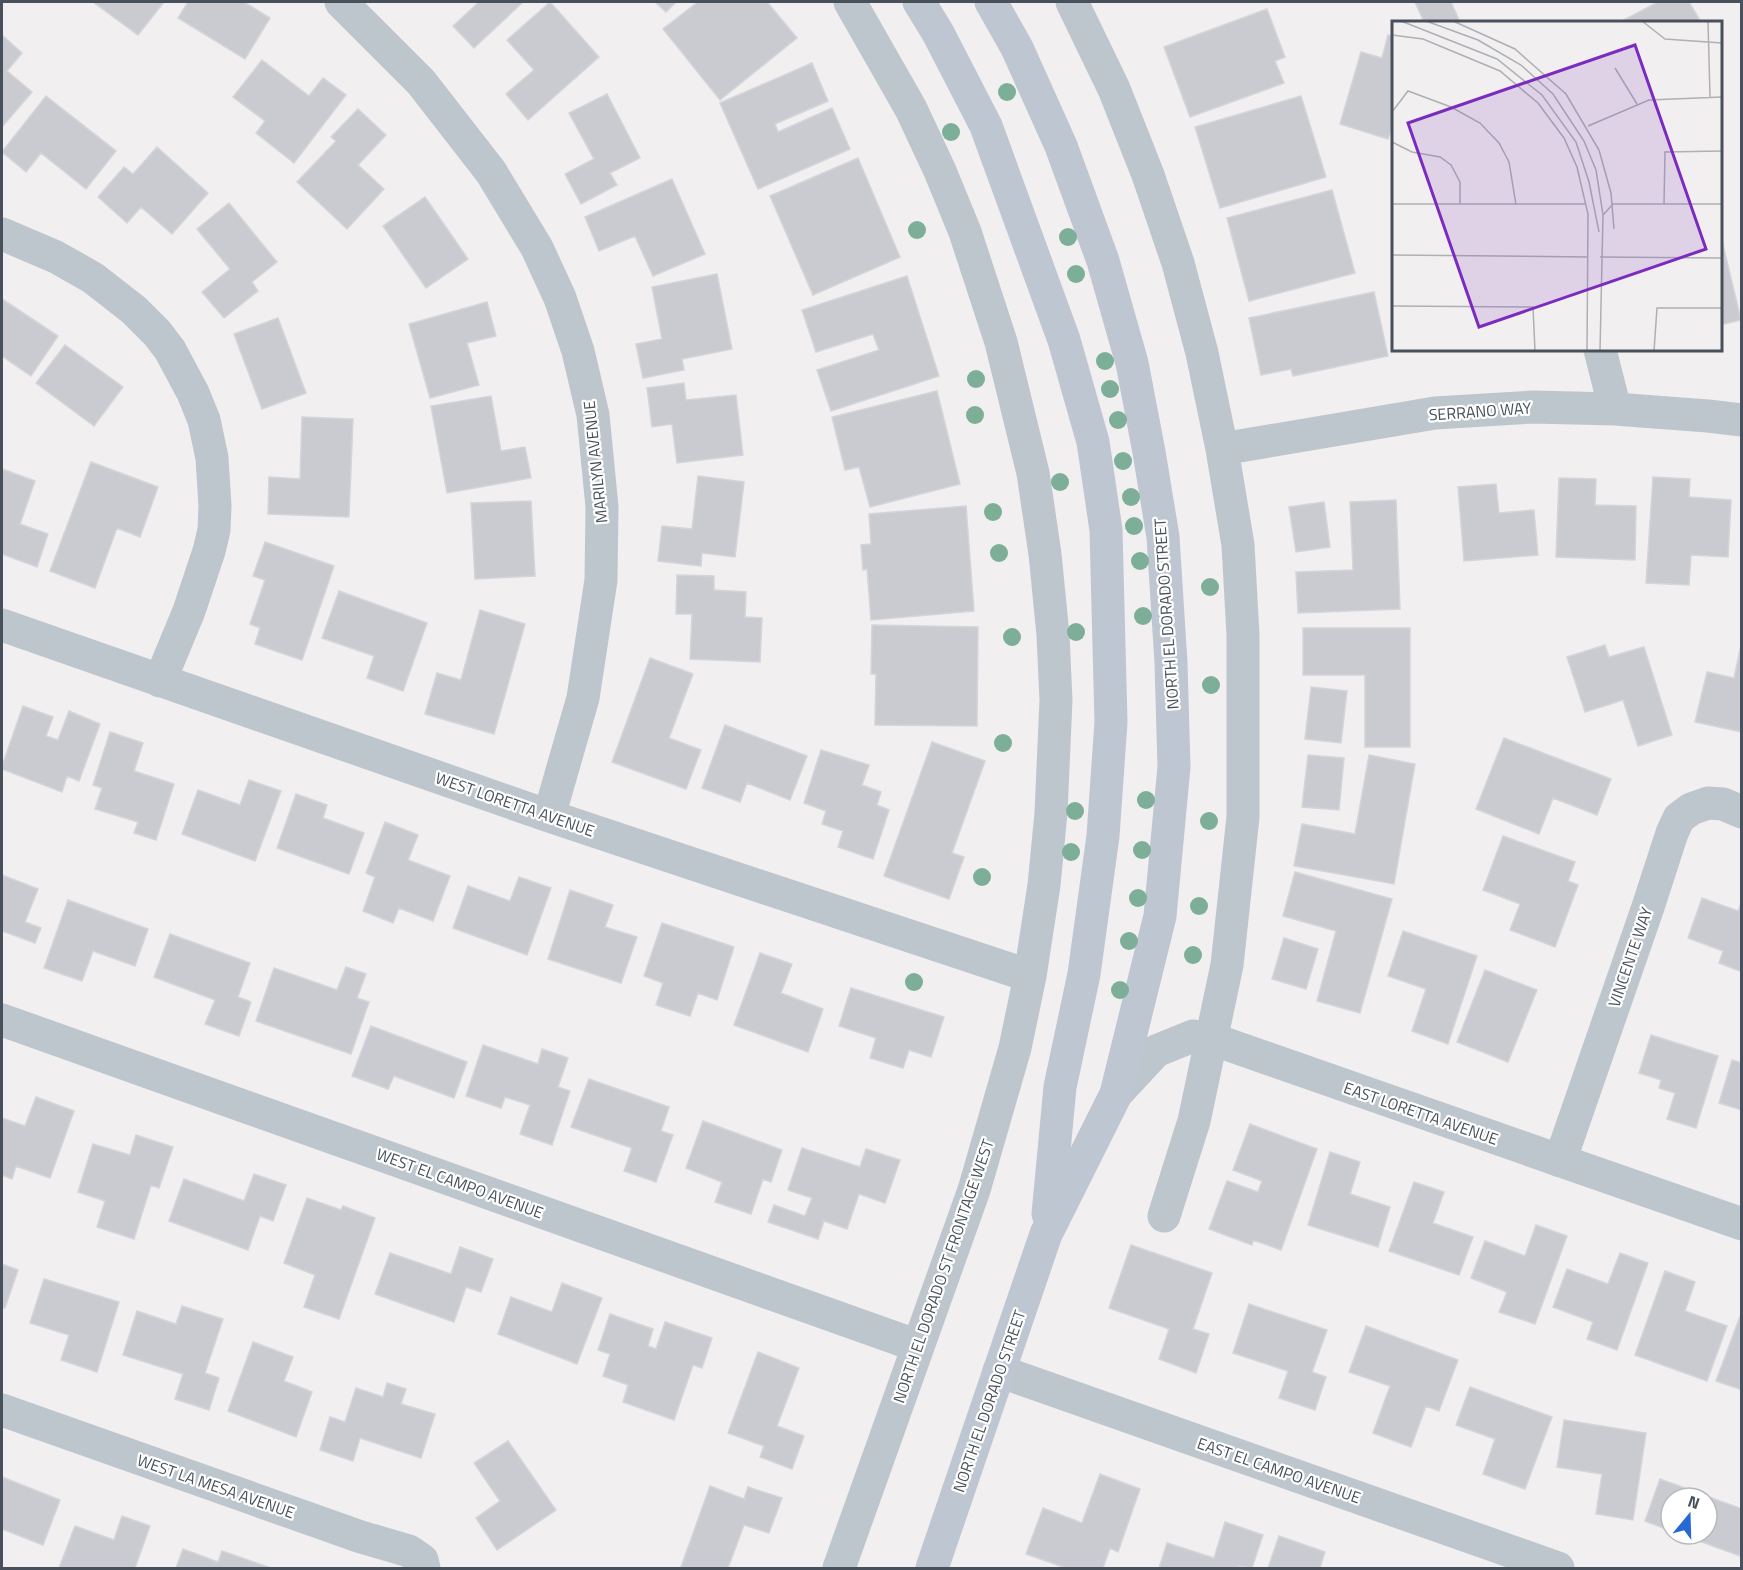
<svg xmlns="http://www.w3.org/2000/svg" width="1743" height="1570" viewBox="0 0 1743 1570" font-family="'Titillium Web',sans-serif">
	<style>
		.building { fill: #c9cbd1; stroke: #d4d5da; stroke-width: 1.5 }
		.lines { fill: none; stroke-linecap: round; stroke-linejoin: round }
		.street { stroke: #bec6cd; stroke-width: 33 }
		.secondary { stroke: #bec6d1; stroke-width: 33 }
		.tree { fill: #7dae97 }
		.labels { text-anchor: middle; stroke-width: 4.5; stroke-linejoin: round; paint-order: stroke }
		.street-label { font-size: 16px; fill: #48515b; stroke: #fff }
		.inset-road { fill: none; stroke: #adb0b4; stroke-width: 1.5 }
		.view { fill: #7b2cbf; fill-opacity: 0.15; stroke: #7b2cbf; stroke-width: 3 }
		.inset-edge { fill: none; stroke: #48515b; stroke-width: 3 }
	</style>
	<rect width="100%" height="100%" fill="#f1efef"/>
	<path class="building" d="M93 2H164L138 35Z
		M188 2H244L270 18 245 59 178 18Z
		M479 2H523L474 48 453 26Z
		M550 2 599 57 528 120 506 94 534 70 507 40Z
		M655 2H676L666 12Z
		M698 2H767L797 38 720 100 663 29Z
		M1415 2H1451L1460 22H1424Z
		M1658 2H1689L1701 22H1620Z
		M1267 9 1285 57 1275 61 1284 83 1190 117 1164 47Z
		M2 35 22 53 7 71 32 92 2 127Z
		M1388 35 1394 36V122L1388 139 1340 124 1361 52 1382 58Z
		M262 60 309 96 323 78 346 95 294 163 256 133 265 121 233 97Z
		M812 63 828 101 775 124 778 132 832 108 850 149 758 189 720 103Z
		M607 94 640 158 610 173 617 185 581 204 565 174 594 159 569 113Z
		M46 96 116 151 86 189 41 153 26 172 2 152Z
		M1301 96 1326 177 1220 208 1195 127Z
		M358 109 386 135 358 165 384 189 347 229 297 182 336 141 331 137Z
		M157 147 208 193 172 234 141 207 127 223 98 197 124 167 133 174Z
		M858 158 900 257 813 295 770 196Z
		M672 179 705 254 653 276 635 236 599 251 585 217Z
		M1332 190 1355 273 1249 301 1227 218Z
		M425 197 468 259 426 288 383 226Z
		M229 203 277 262 252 282 258 291 224 318 202 292 230 269 197 229Z
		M1720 232 1741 320 1720 325Z
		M717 274 732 349 682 359 684 370 643 378 636 344 662 339 652 287Z
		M907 276 939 376 831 411 817 370 879 350 873 334 816 352 802 310Z
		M1374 292 1388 356 1293 376 1291 369 1261 375 1249 318Z
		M2 299 58 336 31 376 2 356Z
		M487 302 496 336 467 343 479 385 430 398 409 324Z
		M278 318 306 393 262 409 234 334Z
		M65 345 123 387 94 426 36 383Z
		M684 383 686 400 736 395 743 455 677 463 672 424 652 427 647 388Z
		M937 391 960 484 870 507 859 467 845 470 832 417Z
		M491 396 501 451 525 447 531 478 447 493 431 406Z
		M302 417 353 419 349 517 268 514 269 477 300 479Z
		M91 462 158 487 140 537 117 528 95 588 50 571Z
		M2 469 35 481 20 524 48 534 37 567 2 554Z
		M698 476 744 482 735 557 702 553 701 566 658 561 662 526 692 529Z
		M1653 477 1690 479 1689 497 1731 500 1728 557 1691 555 1689 585 1646 583Z
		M1559 478 1596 479 1595 505 1636 506 1635 560 1556 557Z
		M1496 484 1499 513 1534 510 1538 555 1464 561 1458 487Z
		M1396 500 1400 609 1298 613 1296 572 1353 570 1350 502Z
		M531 501 535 576 475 579 471 503Z
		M1324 502 1330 547 1296 552 1289 507Z
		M966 506 974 611 871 620 867 569 863 570 861 545 871 544 869 514Z
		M265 542 334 566 302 660 255 644 260 628 250 624 265 580 253 576Z
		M677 575 714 576V590L746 592 745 617 762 618 760 662 690 659 692 614H676Z
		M339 591 427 623 403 691 367 678 374 656 322 638Z
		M480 610 525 624 494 734 425 714 437 673 461 680Z
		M872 625 978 627 977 726 875 725 876 674H871Z
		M1303 628H1410V747H1365V675H1303Z
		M1605 645 1609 657 1644 647 1672 735 1638 746 1623 700 1585 712 1567 657Z
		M1741 645 1742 732 1695 722 1707 672 1734 678Z
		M650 658 693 674 669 738 701 750 686 789 612 762Z
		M1311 687 1347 691 1341 743 1305 739Z
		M23 706 53 717 46 736 58 740 69 711 100 724 79 781 67 776 62 792 2 769V766Z
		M725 725 807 756 790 800 747 783 740 802 702 788Z
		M110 732 143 743 134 771 174 784 156 840 134 833 138 822 95 809 102 788 93 785Z
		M1504 738 1611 779 1597 815 1553 798 1539 834 1476 809Z
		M932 742 985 761 952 853 964 857 949 899 884 876Z
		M821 750 869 765 862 785 881 792 877 805 889 810 873 859 838 847 843 831 822 824 826 811 804 803Z
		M1308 755 1344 758 1339 810 1302 807Z
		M1369 755 1415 764 1394 884 1294 866 1302 824 1355 834Z
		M249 780 281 791 255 861 182 834 198 790 240 805Z
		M296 794 327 805 323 818 364 833 349 874 277 848Z
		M385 822 418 835 408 860 450 876 433 921 399 908 393 923 363 911 375 877 366 873Z
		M1503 836 1575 862 1568 881 1578 885 1555 947 1510 930 1520 904 1483 890Z
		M1295 872 1392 899 1360 1013 1317 1001 1336 931 1283 916Z
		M2 875 38 889 25 922 41 928 35 943 2 931Z
		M519 877 551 888 527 955 453 928 468 886 510 901Z
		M570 890 613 905 605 927 637 937 621 983 548 959Z
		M1702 898 1738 911 1742 901V972L1719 963 1723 951 1688 938Z
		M68 900 148 929 135 966 93 951 82 981 44 968Z
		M662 923 734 947 717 1000 698 993 690 1016 656 1005 663 983 644 976Z
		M1403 931 1477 956 1448 1044 1412 1031 1426 989 1388 976Z
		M170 934 250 963 238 997 251 1002 239 1036 205 1024 215 1000 154 977Z
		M1284 938 1318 949 1306 989 1272 979Z
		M760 953 792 964 781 993 823 1009 808 1052 734 1025Z
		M346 967 366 974 357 998 369 1002 351 1054 256 1021 274 968 337 990Z
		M1485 970 1537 990 1508 1062 1457 1042Z
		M851 988 944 1017 931 1057 909 1050 903 1068 870 1058 876 1038 839 1026Z
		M371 1026 467 1062 454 1098 394 1076 388 1089 352 1076Z
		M1651 1035 1718 1056 1696 1128 1667 1119 1675 1093 1659 1088 1661 1080 1639 1073Z
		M483 1045 538 1064 542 1049 568 1058 558 1087 570 1091 552 1145 520 1134 530 1105 505 1097 501 1108 466 1096Z
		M1732 1060 1742 1063V1110L1719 1103Z
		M589 1079 669 1107 661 1131 673 1135 656 1182 624 1171 632 1148 571 1127Z
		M36 1097 74 1111 50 1178 16 1166 12 1179 2 1175V1118L25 1126Z
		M703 1121 782 1150 771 1182 763 1179 751 1214 715 1202 722 1182 686 1168Z
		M1250 1124 1317 1149 1281 1250 1253 1240 1252 1245 1209 1229 1227 1181 1258 1192 1262 1181 1233 1170Z
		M136 1135 173 1147 159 1188 151 1185 134 1239 97 1227 105 1201 78 1192 93 1144 130 1155Z
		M802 1148 860 1167 866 1149 900 1160 885 1203 859 1194 847 1229 824 1221 818 1239 768 1222 774 1205 805 1216 812 1198 788 1190Z
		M1330 1152 1360 1162 1350 1194 1390 1207 1378 1247 1308 1225Z
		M254 1174 286 1185 273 1221 260 1216 248 1250 169 1221 184 1179 244 1201Z
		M1414 1182 1444 1192 1433 1223 1473 1237 1459 1275 1389 1251Z
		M307 1198 341 1210 343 1206 375 1218 339 1319 304 1307 315 1275 284 1263Z
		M1536 1225 1567 1236 1535 1324 1499 1312 1507 1292 1471 1278 1485 1241 1525 1256Z
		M1131 1245 1212 1273 1193 1329 1209 1334 1196 1373 1159 1359 1169 1329 1109 1308Z
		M460 1247 493 1259 481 1292 466 1287 454 1322 375 1294 390 1253 451 1274Z
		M1620 1253 1648 1263 1617 1350 1587 1339 1593 1322 1553 1307 1567 1269 1608 1284Z
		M2 1264 18 1270 5 1308 2 1307Z
		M1665 1271 1695 1282 1685 1311 1727 1326 1707 1381 1635 1355Z
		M44 1279 119 1302 97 1372 61 1360 69 1335 30 1323Z
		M562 1283 602 1298 577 1364 498 1334 511 1297 552 1312Z
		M1249 1304 1327 1330 1312 1372 1326 1377 1315 1410 1279 1398 1288 1371 1233 1353Z
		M182 1306 223 1319 205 1373 219 1378 209 1410 175 1399 183 1374 123 1355 137 1311 176 1324Z
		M1742 1311V1390L1716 1381Z
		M610 1314 653 1329 648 1346 656 1349 665 1322 712 1338 702 1368 693 1365 674 1420 623 1402 628 1385 603 1376 610 1354 598 1350Z
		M1366 1326 1458 1360 1439 1411 1426 1406 1411 1447 1373 1433 1390 1386 1349 1372Z
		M253 1342 293 1357 284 1381 312 1392 296 1437 228 1411Z
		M758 1352 799 1368 777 1426 804 1436 792 1469 760 1457 764 1446 728 1433Z
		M387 1383 406 1389 401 1404 435 1414 421 1458 360 1438 353 1461 320 1450 330 1417 345 1422 356 1388 383 1397Z
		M1470 1387 1552 1417 1525 1489 1483 1474 1495 1439 1456 1425Z
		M1564 1420 1646 1433 1633 1520 1596 1514 1602 1474 1557 1467Z
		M508 1441 556 1510 497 1550 476 1518 500 1501 474 1463Z
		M1100 1474 1140 1489 1118 1552 1110 1548 1103 1568H1066L1026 1554 1043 1508 1082 1523Z
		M2 1477 60 1500 43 1545 2 1529Z
		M1660 1479 1742 1509 1740 1556 1680 1534H1707V1498H1671V1531L1645 1521Z
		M710 1486 744 1499 748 1487 782 1498 769 1533 744 1525 728 1568H685L681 1567Z
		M122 1516 150 1526 135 1568H59L75 1526 114 1540Z
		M1225 1522 1263 1535 1252 1568 1238 1566 1237 1568H1159L1167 1543 1214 1558Z
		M1279 1536 1325 1552 1320 1568H1268Z
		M183 1549 218 1562 222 1551 271 1568H176Z"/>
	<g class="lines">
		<path class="street" d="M341 2 421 82 491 172 537 248 560 298 578 351 593 415 602 507 601 580 583 698 549 816
			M1072 2 1114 89 1148 175 1178 263 1202 353 1222 449 1238 545 1243 635V817L1227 965 1194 1121 1164 1216
			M2 234 56 257 93 278 134 310 157 333 170 350 193 393 204 420 212 458 215 506 214 530 209 551 189 611 160 681
			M1600 350 1615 409
			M1222 449 1435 413 1533 407 1615 409 1708 416 1742 420
			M2 625 549 816 1030 976
			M2 1020 918 1346
			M1116 1094 1156 1051 1193 1036 1212 1039 1742 1224
			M1560 1161 1648 907 1672 833 1679 818 1691 809 1708 803 1723 804 1742 812
			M999 1371 1558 1568
			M2 1410 361 1537 409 1551 422 1560 424 1568
			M839 1568 974 1190 1015 1048 1030 976 1044 885 1051 813 1056 700 1053 635 1045 554 1033 473 1001 342 965 232 940 171 911 109 850 2"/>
		<path class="secondary" d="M919 2 938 33 986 126 1064 340 1093 442 1106 530 1111 722 1103 836 1084 974 1060 1087 1048 1214
			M932 1568 1046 1234 1116 1094 1160 916 1174 767 1171 663 1163 537 1149 452 1132 363 1103 261 1061 146 1017 48 991 2"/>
	</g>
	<g class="tree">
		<circle cx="1007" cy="92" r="9"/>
		<circle cx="951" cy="132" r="9"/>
		<circle cx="917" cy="230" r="9"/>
		<circle cx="1068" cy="237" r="9"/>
		<circle cx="1076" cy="274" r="9"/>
		<circle cx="1105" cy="361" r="9"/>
		<circle cx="976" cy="379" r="9"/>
		<circle cx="1110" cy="389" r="9"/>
		<circle cx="975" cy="415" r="9"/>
		<circle cx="1118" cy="420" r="9"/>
		<circle cx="1123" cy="461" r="9"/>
		<circle cx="1060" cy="482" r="9"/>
		<circle cx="1131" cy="497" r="9"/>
		<circle cx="993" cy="512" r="9"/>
		<circle cx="1134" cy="526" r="9"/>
		<circle cx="999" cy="553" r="9"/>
		<circle cx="1140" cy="561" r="9"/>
		<circle cx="1210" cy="587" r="9"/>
		<circle cx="1143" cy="616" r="9"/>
		<circle cx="1076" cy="632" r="9"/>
		<circle cx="1012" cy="637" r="9"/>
		<circle cx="1211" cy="685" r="9"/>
		<circle cx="1003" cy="743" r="9"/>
		<circle cx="1146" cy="800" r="9"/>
		<circle cx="1075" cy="811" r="9"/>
		<circle cx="1209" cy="821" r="9"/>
		<circle cx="1142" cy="850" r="9"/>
		<circle cx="1071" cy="852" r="9"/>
		<circle cx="982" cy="877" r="9"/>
		<circle cx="1138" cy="898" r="9"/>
		<circle cx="1199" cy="906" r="9"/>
		<circle cx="1129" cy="941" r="9"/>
		<circle cx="1193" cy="955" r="9"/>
		<circle cx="914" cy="982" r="9"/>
		<circle cx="1120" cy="990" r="9"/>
	</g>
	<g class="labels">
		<g class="street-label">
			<text transform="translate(1480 411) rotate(-4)" y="6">SERRANO WAY</text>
			<text transform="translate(595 462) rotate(-96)" y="6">MARILYN AVENUE</text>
			<text transform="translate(1166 614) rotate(-94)" y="6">NORTH EL DORADO STREET</text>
			<text transform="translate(515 804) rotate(19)" y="6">WEST LORETTA AVENUE</text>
			<text transform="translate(1630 957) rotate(-71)" y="6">VINCENTE WAY</text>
			<text transform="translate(1421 1113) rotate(19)" y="6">EAST LORETTA AVENUE</text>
			<text transform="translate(460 1183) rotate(20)" y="6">WEST EL CAMPO AVENUE</text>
			<text transform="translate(943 1271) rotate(-71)" y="6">NORTH EL DORADO ST FRONTAGE WEST</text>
			<text transform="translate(989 1401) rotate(-71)" y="6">NORTH EL DORADO STREET</text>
			<text transform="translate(1279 1470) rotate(19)" y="6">EAST EL CAMPO AVENUE</text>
			<text transform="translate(216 1486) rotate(19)" y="6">WEST LA MESA AVENUE</text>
		</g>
	</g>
	<g transform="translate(1392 21)">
		<rect width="330" height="330" fill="#f1efef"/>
		<path class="inset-road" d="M9 0 105 38 150 74 184 121 197 161 207 211M34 0 86 19 129 44 161 73 192 120 204 149 211 194 208 330M61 0 123 28 174 73 207 129 219 172 222 208M250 0 273 18 330 22M316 0 318 76M0 14 31 18 108 50 146 82 172 117 185 146 196 193 195 330M223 47 245 83M0 91 16 70 59 86 88 102 107 122 117 141 124 184M196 105 257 79 330 76M0 121 20 131 48 136 59 144 68 161V183M0 183H194M272 183 273 131 330 130M211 194 221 183H330M0 234 196 236M208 236 330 237M0 285 141 286 143 330M262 330 265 287H330"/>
		<path class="view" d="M243 24 314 228 87 306 16 102Z"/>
		<rect width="330" height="330" class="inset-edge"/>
	</g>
	<rect width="1743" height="1570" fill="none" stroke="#48515b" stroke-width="6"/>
	<g transform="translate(1689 1516) rotate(19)"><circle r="28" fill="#ffffff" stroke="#b6b9bd" stroke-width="1.5"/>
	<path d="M0-4.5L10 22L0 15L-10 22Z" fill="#2669d5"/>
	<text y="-9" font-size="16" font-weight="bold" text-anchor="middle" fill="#48515b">N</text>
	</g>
</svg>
